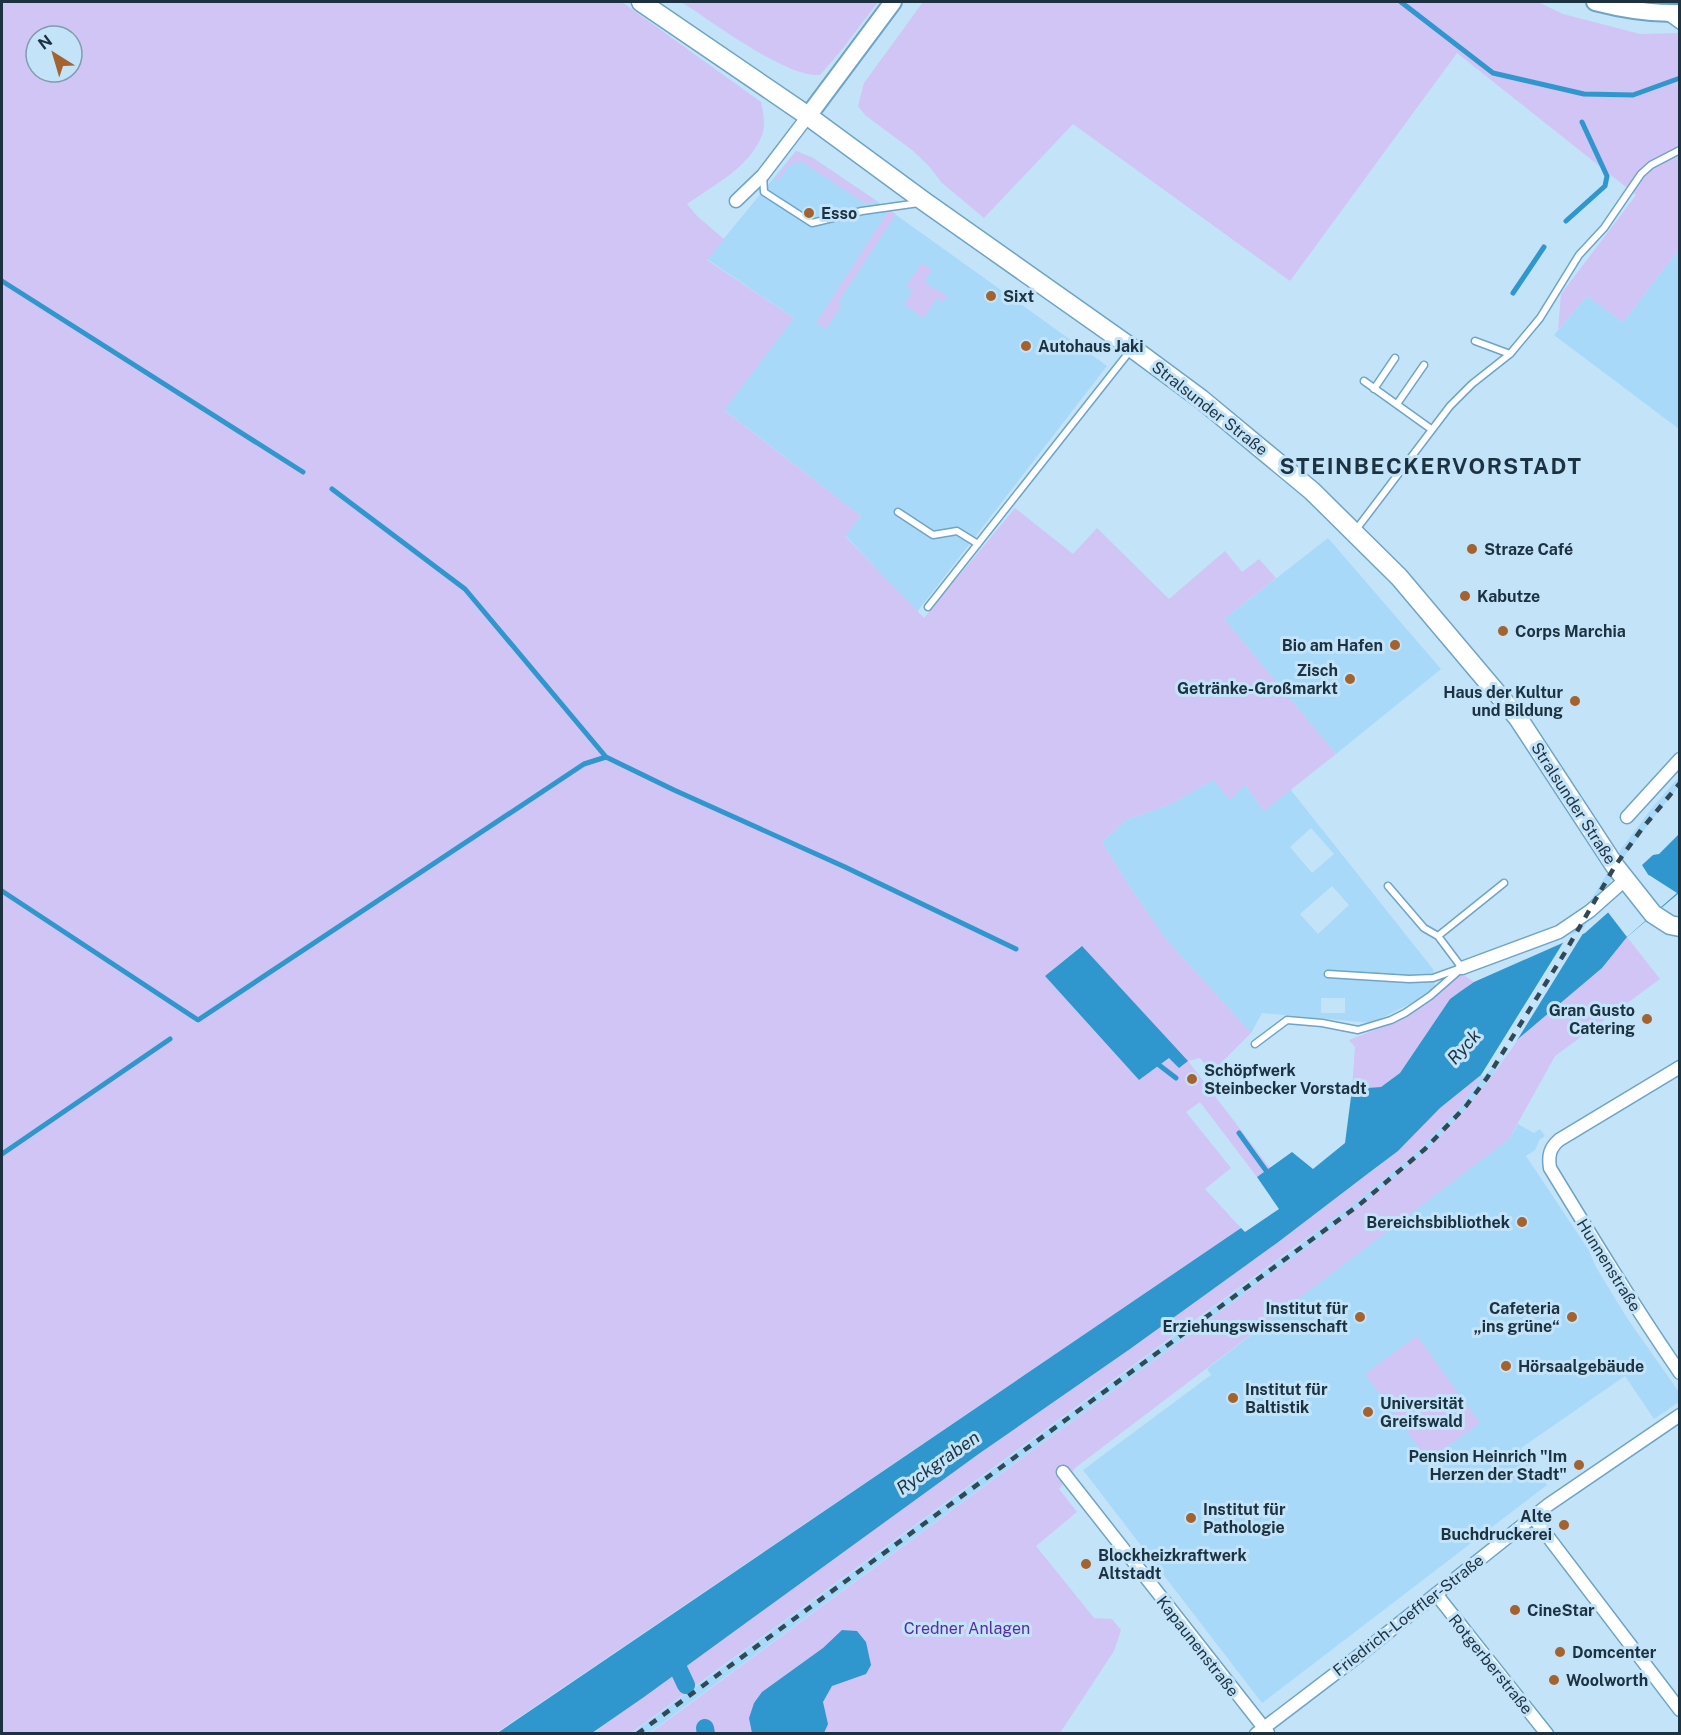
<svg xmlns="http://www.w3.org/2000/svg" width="1681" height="1735" viewBox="0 0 1681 1735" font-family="'Public Sans',sans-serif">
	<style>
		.built { fill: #a8d9f9; fill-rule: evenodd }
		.green { fill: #d1c5f5; fill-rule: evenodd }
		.water { fill: #2f97cd }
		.pier { fill: #c3e3f8 }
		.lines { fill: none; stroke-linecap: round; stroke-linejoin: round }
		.stream { stroke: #2f97cd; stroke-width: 5 }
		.canal { stroke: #2f97cd; stroke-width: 18 }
		.service-casing { stroke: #6ea4c5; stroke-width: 9 }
		.minor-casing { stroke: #6ea4c5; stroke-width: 15 }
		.tertiary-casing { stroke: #6ea4c5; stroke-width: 20 }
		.secondary-casing { stroke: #6ea4c5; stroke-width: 21 }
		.service { stroke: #fff; stroke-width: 6 }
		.minor { stroke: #fff; stroke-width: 12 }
		.tertiary { stroke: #fff; stroke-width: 16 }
		.secondary { stroke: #fff; stroke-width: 18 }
		.rail { stroke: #314957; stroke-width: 4.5; stroke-dasharray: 8 8; stroke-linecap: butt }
		.poi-dot { fill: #a4622e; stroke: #c3e3f8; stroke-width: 2 }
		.labels { text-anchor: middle; stroke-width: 6; stroke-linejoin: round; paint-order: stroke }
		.poi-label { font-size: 16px; font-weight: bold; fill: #1c3240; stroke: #c3e3f8; text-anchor: start }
		.street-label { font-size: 16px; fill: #1c3240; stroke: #c3e3f8 }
		.park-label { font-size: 16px; fill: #5c2aa5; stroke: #c3e3f8 }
		.water-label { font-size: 18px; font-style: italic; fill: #1d3340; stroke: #c3e3f8 }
		.district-label { font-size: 22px; font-weight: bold; letter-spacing: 1.5px; fill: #1c3240; stroke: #c3e3f8 }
	</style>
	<rect width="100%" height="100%" fill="#c3e3f8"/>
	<path class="built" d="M796 151 813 158 878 202 1107 366 917 612 845 535 861 516 723 409 794 318 707 259Z
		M1679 249V429L1554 335 1587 296 1623 322Z
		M1328 538 1441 669 1336 754 1224 619Z
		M1679 777V787L1657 813 1626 854 1583 929 1490 1079 1464 1111 1425 1152 1320 1238 649 1733 631 1734 1299 1245 1421 1148 1460 1107 1482 1076 1570 936 1622 848 1652 808Z
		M1213 780 1245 785 1264 811 1290 789 1433 969 1435 987 1421 998 1372 1023 1262 1013 1251 1033 1165 938 1124 878 1102 842 1126 820 1169 805ZM1311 828 1334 854 1312 873 1290 847ZM1332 886 1349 905 1318 934 1300 914ZM1321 998H1345V1013H1321Z
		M1518 1124 1534 1133 1540 1129 1545 1136 1540 1139 1535 1150 1526 1156 1588 1249 1596 1267 1627 1318 1679 1392V1402L1654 1419 1625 1376 1521 1448 1547 1485 1262 1703 1083 1470 1211 1375 1207 1369 1421 1204 1509 1139Z"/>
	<path class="green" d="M2 2H622L761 102C763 112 766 124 762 135 750 167 714 185 687 204L697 216 724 239 707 260 794 318 724 410 861 516 845 536 924 618 1015 508 1073 554 1097 528 1169 599 1225 551 1242 572 1259 559 1276 578 1224 619 1336 754 1264 811 1245 785 1230 800 1213 780 1169 805 1126 820 1102 842 1124 878 1165 938 1251 1033 1211 1073 1200 1058 1188 1061 1270 1168 1257 1177 1200 1102 1186 1112 1231 1168 1205 1189 1241 1228 496 1733 2 1734ZM36 36H72V72H36ZM1081 946 1169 1058 1139 1080 1045 976Z
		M681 2H878L840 52 820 75C786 78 712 21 681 2Z
		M923 2H1538L1563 14 1640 34 1679 33V249L1623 322 1587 296 1558 330 1561 294 1636 195 1457 53 1290 281 1073 124 984 218 942 183 928 165 912 150 865 115 858 106 864 83Z
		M796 151 813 158 878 202 865 203 802 162 792 163 777 181 774 180Z
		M889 210 896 214 839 301 841 306 826 329 816 323Z
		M922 263 932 270 924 282 947 296 943 302 937 298 923 318 904 304 913 291 906 286Z
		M1627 937 1660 979 1555 1056 1509 1139 1075 1468 1059 1489 1077 1512 1036 1546 1094 1618 1112 1619 1121 1630 1114 1651 1060 1733 649 1734 1320 1238 1425 1152 1464 1111 1490 1079 1518 1039 1602 968Z
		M1461 973 1474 982 1450 999 1400 1073 1381 1087 1352 1089 1355 1047 1349 1040 1405 1018 1441 992Z
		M1481 1075 1482 1076 1460 1107 1421 1148 1356 1202 631 1733 592 1734 980 1453 1130 1349 1277 1243 1398 1151 1440 1108Z
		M1417 1336 1480 1423 1428 1460 1365 1374Z"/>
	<path class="water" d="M1679 834V893L1627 937 1602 968 1518 1039 1481 1075 1440 1108 1398 1151 1370 1172 1277 1243 1130 1349 980 1453 644 1697 592 1733 496 1734 1241 1228 1245 1232 1279 1209 1257 1177 1292 1152 1313 1169 1345 1143 1352 1089 1381 1087 1400 1073 1450 999 1461 991 1474 982 1585 933 1649 876 1642 865 1653 855 1659 854Z
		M1082 946 1188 1061 1179 1068 1169 1058 1139 1080 1045 976Z
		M842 1630 857 1631 866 1642 871 1665 866 1674 832 1686 823 1702 828 1724 824 1733H752L749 1718 754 1703 762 1692 823 1648Z"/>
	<path class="pier" d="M1649 875 1677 893 1627 937 1607 911Z
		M1587 927 1511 1050 1484 1076 1481 1075 1566 938Z"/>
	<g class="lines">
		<path class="stream" d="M1401 2 1493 73 1584 94 1633 95 1680 78
			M1566 221 1605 186 1607 176 1582 122
			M2 281 303 472
			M1513 293 1544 247
			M332 489 465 589 606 757
			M2 891 198 1020 584 764 606 757 674 790 845 867 1016 949
			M1159 1065 1176 1078
			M1239 1133 1270 1176
			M2 1154 170 1039"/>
		<path class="canal" d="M670 1651 686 1685
			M705 1728 706 1734"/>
		<g class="service-casing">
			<path id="service" d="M1669 18 1680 26
				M763 175 764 192 812 223 862 211 919 203
				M1475 341 1510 354
				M1364 381 1431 429
				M1374 389 1395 358
				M1397 404 1424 365
				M898 512 933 535 957 531 978 544
				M1355 531 1450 406 1472 384 1510 354 1540 318 1579 255 1604 228 1641 174 1651 165 1680 150
				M928 607 1130 351
				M1388 886 1424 928 1438 936
				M1462 968 1438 936 1504 883
				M1328 974 1409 979 1433 978 1458 969
				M1255 1044 1287 1020 1322 1023 1358 1030 1391 1020 1405 1013 1430 996 1462 968"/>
		</g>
		<g class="minor-casing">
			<path id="minor" d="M736 201 763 175 808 116
				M1627 817 1680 759
				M1462 968 1559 932 1590 911 1625 880
				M1680 1067 1559 1140C1550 1148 1548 1155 1550 1168 1592 1237 1634 1306 1680 1373
				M1063 1472 1268 1733
				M1533 1517 1680 1710
				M1436 1594 1547 1734
				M1256 1734 1357 1657 1548 1505 1680 1415"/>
		</g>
		<g class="tertiary-casing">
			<path id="tertiary" d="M1595 2C1622 9 1651 14 1680 13
				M808 116 893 2"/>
		</g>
		<g class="secondary-casing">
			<path id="secondary" d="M641 2 808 116 925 202 1132 348 1201 399 1312 491 1399 577 1518 718 1615 866 1653 914 1670 925 1680 927"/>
		</g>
		<use href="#service" class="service"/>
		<use href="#minor" class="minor"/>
		<use href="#tertiary" class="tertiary"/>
		<use href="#secondary" class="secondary"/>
		<path class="rail" d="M637 1734 1359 1205 1425 1149 1466 1106 1487 1078 1564 954 1615 866 1641 830 1680 783"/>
	</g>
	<g class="poi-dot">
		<circle cx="809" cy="213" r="6"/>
		<circle cx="991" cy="296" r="6"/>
		<circle cx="1026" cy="346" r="6"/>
		<circle cx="1472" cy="549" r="6"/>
		<circle cx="1465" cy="596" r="6"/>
		<circle cx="1503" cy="631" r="6"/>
		<circle cx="1395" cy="645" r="6"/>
		<circle cx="1350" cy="679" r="6"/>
		<circle cx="1575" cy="701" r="6"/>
		<circle cx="1647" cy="1019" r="6"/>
		<circle cx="1192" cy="1079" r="6"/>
		<circle cx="1522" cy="1222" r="6"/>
		<circle cx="1360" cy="1317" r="6"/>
		<circle cx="1572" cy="1317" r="6"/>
		<circle cx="1506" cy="1366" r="6"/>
		<circle cx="1233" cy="1398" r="6"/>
		<circle cx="1368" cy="1412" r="6"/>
		<circle cx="1579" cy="1465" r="6"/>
		<circle cx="1191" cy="1518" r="6"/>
		<circle cx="1564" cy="1525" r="6"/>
		<circle cx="1086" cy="1564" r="6"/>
		<circle cx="1515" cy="1610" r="6"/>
		<circle cx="1560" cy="1652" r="6"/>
		<circle cx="1554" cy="1680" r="6"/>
	</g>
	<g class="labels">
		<g class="poi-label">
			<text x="821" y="219">Esso</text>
			<text x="1003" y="302">Sixt</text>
			<text x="1038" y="352">Autohaus Jaki</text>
			<text x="1484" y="555">Straze Café</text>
			<text x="1477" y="602">Kabutze</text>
			<text x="1515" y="637">Corps Marchia</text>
			<text x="1383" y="651" text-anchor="end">Bio am Hafen</text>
			<text x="1338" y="676" text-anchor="end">Zisch<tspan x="1338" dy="18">Getränke-Großmarkt</tspan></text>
			<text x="1563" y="698" text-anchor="end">Haus der Kultur<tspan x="1563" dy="18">und Bildung</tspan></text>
			<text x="1635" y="1016" text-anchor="end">Gran Gusto<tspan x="1635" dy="18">Catering</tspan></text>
			<text x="1204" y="1076">Schöpfwerk<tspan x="1204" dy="18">Steinbecker Vorstadt</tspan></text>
			<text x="1510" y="1228" text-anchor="end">Bereichsbibliothek</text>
			<text x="1348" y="1314" text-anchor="end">Institut für<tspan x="1348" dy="18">Erziehungswissenschaft</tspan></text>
			<text x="1560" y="1314" text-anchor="end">Cafeteria<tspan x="1560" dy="18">„ins grüne“</tspan></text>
			<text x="1518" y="1372">Hörsaalgebäude</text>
			<text x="1245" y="1395">Institut für<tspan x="1245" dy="18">Baltistik</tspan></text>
			<text x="1380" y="1409">Universität<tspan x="1380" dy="18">Greifswald</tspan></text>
			<text x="1567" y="1462" text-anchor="end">Pension Heinrich "Im<tspan x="1567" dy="18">Herzen der Stadt"</tspan></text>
			<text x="1203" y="1515">Institut für<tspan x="1203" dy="18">Pathologie</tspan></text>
			<text x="1552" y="1522" text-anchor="end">Alte<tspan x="1552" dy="18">Buchdruckerei</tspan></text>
			<text x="1098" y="1561">Blockheizkraftwerk<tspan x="1098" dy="18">Altstadt</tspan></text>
			<text x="1527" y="1616">CineStar</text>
			<text x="1572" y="1658">Domcenter</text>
			<text x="1566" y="1686">Woolworth</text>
		</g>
		<g class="street-label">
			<text transform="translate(1210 408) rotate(38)" y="6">Stralsunder Straße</text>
			<text transform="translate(1574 803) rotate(57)" y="6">Stralsunder Straße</text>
			<text transform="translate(1609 1265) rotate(58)" y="6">Hunnenstraße</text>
			<text transform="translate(1408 1615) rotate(-38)" y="6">Friedrich-Loeffler-Straße</text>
			<text transform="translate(1198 1646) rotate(52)" y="6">Kapaunenstraße</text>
			<text transform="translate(1491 1664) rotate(51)" y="6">Rotgerberstraße</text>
		</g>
		<g class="park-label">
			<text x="967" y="1634">Credner Anlagen</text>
		</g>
		<g class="water-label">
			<text transform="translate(1464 1047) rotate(-48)" y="6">Ryck</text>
			<text transform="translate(938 1463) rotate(-35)" y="6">Ryckgraben</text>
		</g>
		<g class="district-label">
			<text x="1431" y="474">STEINBECKERVORSTADT</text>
		</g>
	</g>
	<rect width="1681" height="1735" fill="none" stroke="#1c3240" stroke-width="6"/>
	<g transform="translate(54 54) rotate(323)"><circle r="28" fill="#c3e3f8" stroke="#809cae" stroke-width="1.5"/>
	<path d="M0-4.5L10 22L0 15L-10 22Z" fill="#a4622e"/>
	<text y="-9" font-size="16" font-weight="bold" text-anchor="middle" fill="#1c3240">N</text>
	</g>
</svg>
